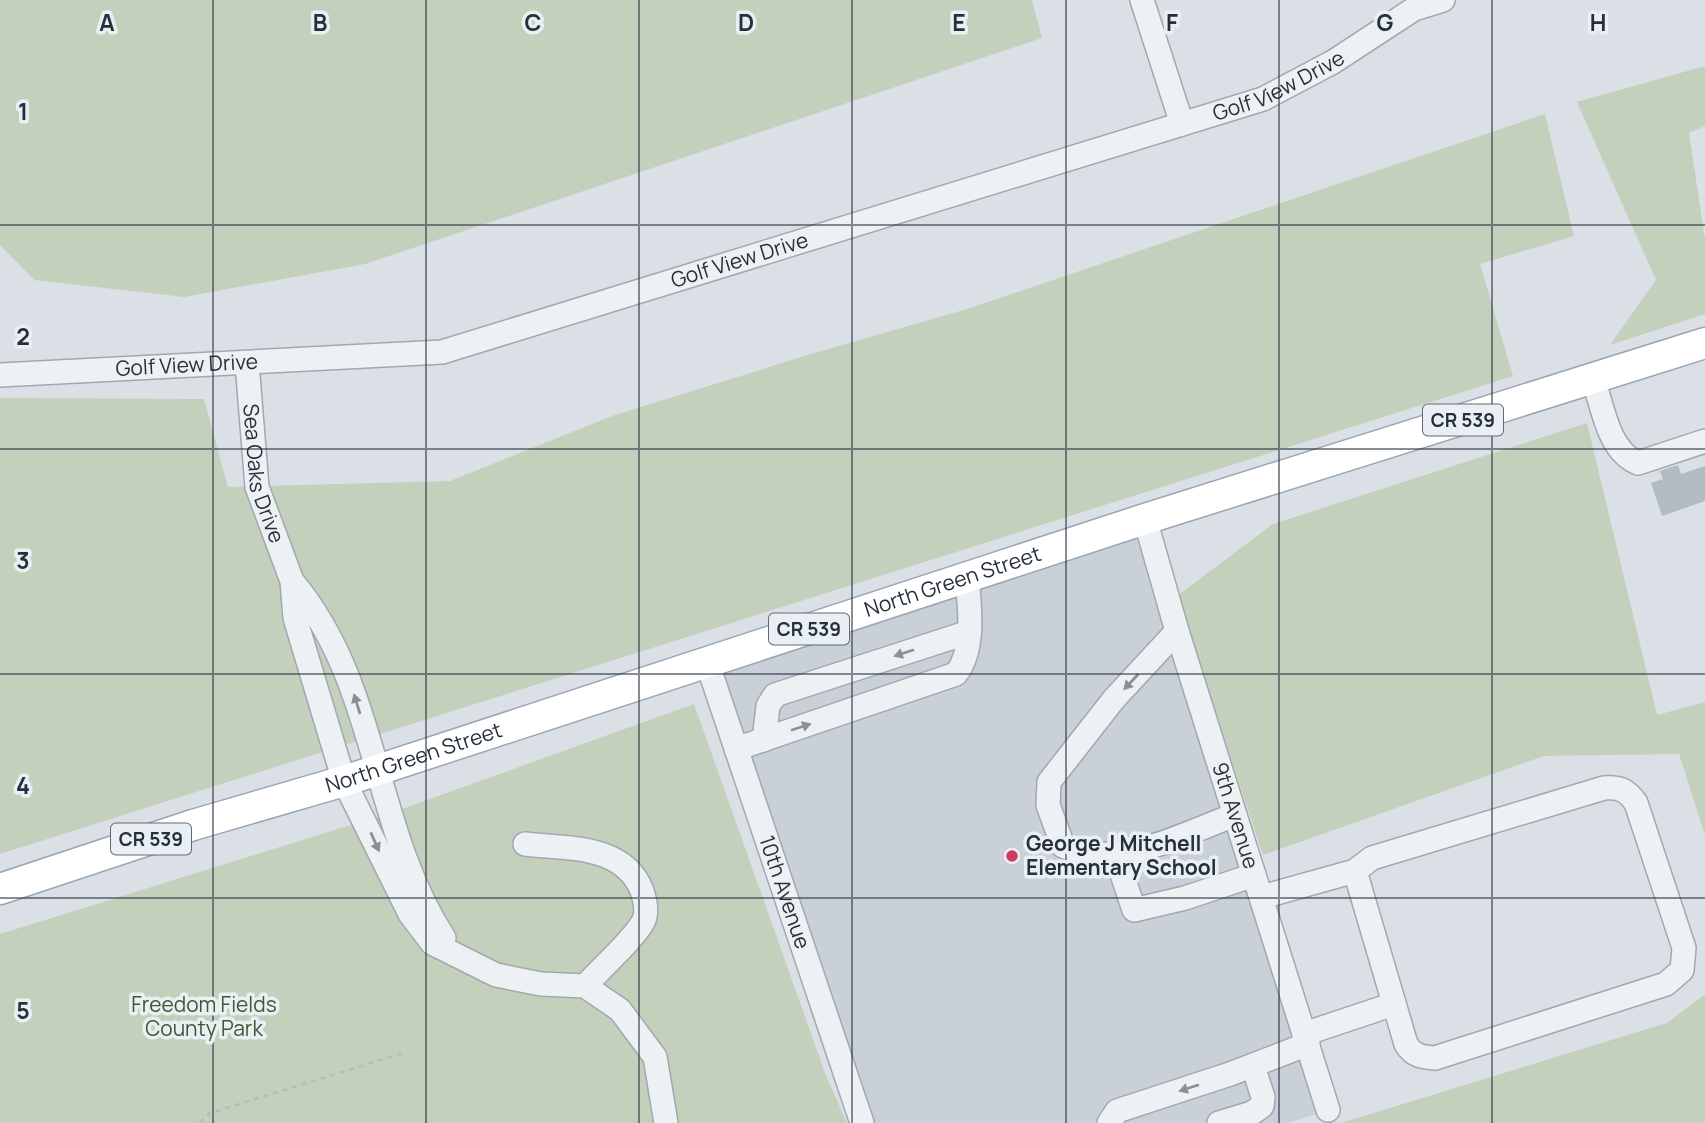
<svg xmlns="http://www.w3.org/2000/svg" width="1705" height="1123" viewBox="0 0 1705 1123" font-family="Manrope,sans-serif">
	<style>
		.built { fill: #c9d0d8 }
		.green { fill: #c3d0bc }
		.building { fill: #b2bac3 }
		.lines { fill: none; stroke-linecap: round; stroke-linejoin: round }
		.minor-casing { stroke: #a1a8b0; stroke-width: 26 }
		.major-casing { stroke: #9aa6b2; stroke-width: 33 }
		.path { stroke: #b6bbc0; stroke-width: 2.5; stroke-dasharray: 5 5; stroke-linecap: butt }
		.minor { stroke: #eef1f4; stroke-width: 23 }
		.major { stroke: #fff; stroke-width: 30 }
		.oneway { fill: #8a9098 }
		.grid { fill: none; stroke: #25303c; stroke-width: 2; stroke-opacity: 0.55 }
		.poi-dot { fill: #d2395f; stroke: #eaeff4; stroke-width: 2.5 }
		.labels { text-anchor: middle; stroke-width: 7; stroke-linejoin: round; paint-order: stroke }
		.shield { fill: #eaeff4; stroke: #606973; stroke-width: 2 }
		.shield-label { font-size: 19px; font-weight: bold; fill: #25303c }
		.street-label { font-size: 21px; fill: #25303c; stroke: #eaeff4 }
		.poi-label { font-size: 21px; font-weight: bold; fill: #25303c; stroke: #eaeff4; text-anchor: start }
		.park-label { font-size: 21px; fill: #3d5932; stroke: #eaeff4 }
		.grid-label { font-size: 23px; text-anchor: middle; font-weight: bold; fill: #25303c; stroke: #eaeff4; stroke-width: 7; stroke-linejoin: round; paint-order: stroke }
	</style>
	<rect width="100%" height="100%" fill="#dbe0e6"/>
	<path class="built" d="M1145 519 1328 1110 1288 1123H866L711 661Z"/>
	<path class="green" d="M0 0H1032L1042 38 365 264 184 297 34 280 0 245Z
		M1705 66V126L1689 133 1705 239V314L1610 345 1656 280 1577 102Z
		M1545 114 1574 236 1480 264 1513 376 0 854V398L204 399 228 487 450 481 612 416 811 354 967 309Z
		M1587 423 1657 715 1705 702V835L1679 754 1544 756 1263 855 1177 596 1273 524Z
		M694 704 825 1073 847 1123H0V934L402 809Z
		M1705 994V1123H1341L1667 1023Z"/>
	<path class="building" d="M1678 465 1681 474 1705 466V501L1662 516 1651 483 1663 479 1660 471Z"/>
	<g class="lines">
		<g class="minor-casing">
			<g id="minor">
				<path d="M1142 0 1182 124"/>
				<path id="s1" d="M247 363 257 487 292 581 295 618 344 781 410 914 432 943 496 975 541 984 585 986 620 1010 655 1057 666 1123"/>
				<path id="s2" d="M0 375 442 352 1263 99 1333 62 1414 9 1443 0"/>
				<path d="M1593 379C1603 407 1608 451 1638 463L1705 441"/>
				<path id="s3" d="M1145 519 1177 631 1328 1110"/>
				<path d="M292 581C380 686 371 824 444 938"/>
				<path d="M1177 631 1114 699 1049 782 1048 805 1063 846C1118 871 1182 834 1235 815"/>
				<path id="s4" d="M707 662 862 1123"/>
				<path d="M764 740 768 706 775 695 969 632"/>
				<path d="M736 749 956 674C975 649 970 608 967 578"/>
				<path d="M525 844C567 849 624 844 642 891 645 900 648 913 643 922 633 940 600 969 585 986"/>
				<path d="M1115 853 1134 910 1185 898 1254 875"/>
				<path d="M1262 897 1355 871 1372 858 1604 788C1620 787 1627 790 1636 803L1684 948 1682 970 1666 984 1435 1058C1422 1057 1413 1056 1406 1044L1355 871"/>
				<path d="M1304 1034 1394 1004"/>
				<path d="M1109 1123 1117 1111 1230 1074 1308 1044"/>
				<path d="M1219 1123 1252 1113 1262 1106 1263 1097 1253 1066"/>
			</g>
		</g>
		<g class="major-casing">
			<g id="major">
				<path id="s5" d="M0 889 193 825 344 781 1145 519 1705 343"/>
			</g>
		</g>
		<path class="path" d="M200 1123 210 1113 403 1053"/>
		<use href="#minor" class="minor"/>
		<use href="#major" class="major"/>
	</g>
	<defs><path id="oneway-solid" d="M-6-.8H1V-3.2L6.5 0L1 3.2V.8H-6Z" transform="scale(1.75)"/></defs>
	<g class="oneway">
		<use href="#oneway-solid" transform="translate(904 653) rotate(162)"/>
		<use href="#oneway-solid" transform="translate(1131 682) rotate(133)"/>
		<use href="#oneway-solid" transform="translate(357 704) rotate(-107)"/>
		<use href="#oneway-solid" transform="translate(801 727) rotate(-18)"/>
		<use href="#oneway-solid" transform="translate(375 842) rotate(66)"/>
		<use href="#oneway-solid" transform="translate(1189 1088) rotate(162)"/>
	</g>
	<path class="grid" d="M213 0V1123M426 0V1123M639 0V1123M852 0V1123M1066 0V1123M1279 0V1123M1492 0V1123M0 225H1705M0 449H1705M0 674H1705M0 898H1705"/>
	<circle class="poi-dot" cx="1012" cy="856" r="7"/>
	<g class="labels">
		<g class="shield">
			<rect x="1423" y="404.5" width="80" height="31" rx="5"/>
			<rect x="769" y="613.5" width="80" height="31" rx="5"/>
			<rect x="111" y="823.5" width="80" height="31" rx="5"/>
		</g>
		<g class="shield-label">
			<text x="1463" y="427">CR 539</text>
			<text x="809" y="636">CR 539</text>
			<text x="151" y="846">CR 539</text>
		</g>
		<g class="street-label">
			<text dy="7" stroke="none"><textPath href="#s2" startOffset="1321">Golf View Drive</textPath></text>
			<text dy="7" stroke="none"><textPath href="#s2" startOffset="754">Golf View Drive</textPath></text>
			<text dy="7" stroke="none"><textPath href="#s2" startOffset="187">Golf View Drive</textPath></text>
			<text dy="7" stroke="none"><textPath href="#s1" startOffset="112">Sea Oaks Drive</textPath></text>
			<text dy="7" stroke="none"><textPath href="#s5" startOffset="1001">North Green Street</textPath></text>
			<text dy="7" stroke="none"><textPath href="#s5" startOffset="434">North Green Street</textPath></text>
			<text dy="7" stroke="none"><textPath href="#s3" startOffset="310">9th Avenue</textPath></text>
			<text dy="7" stroke="none"><textPath href="#s4" startOffset="243">10th Avenue</textPath></text>
		</g>
		<g class="poi-label">
			<text x="1026" y="851">George J Mitchell<tspan x="1026" dy="24">Elementary School</tspan></text>
		</g>
		<g class="park-label">
			<text x="204" y="1012">Freedom Fields<tspan x="204" dy="24">County Park</tspan></text>
		</g>
	</g>
	<g class="grid-label">
		<text x="107" y="31">A</text>
		<text x="320" y="31">B</text>
		<text x="533" y="31">C</text>
		<text x="746" y="31">D</text>
		<text x="959" y="31">E</text>
		<text x="1172" y="31">F</text>
		<text x="1385" y="31">G</text>
		<text x="1598" y="31">H</text>
		<text x="23" y="120">1</text>
		<text x="23" y="345">2</text>
		<text x="23" y="569">3</text>
		<text x="23" y="794">4</text>
		<text x="23" y="1019">5</text>
	</g>
</svg>
